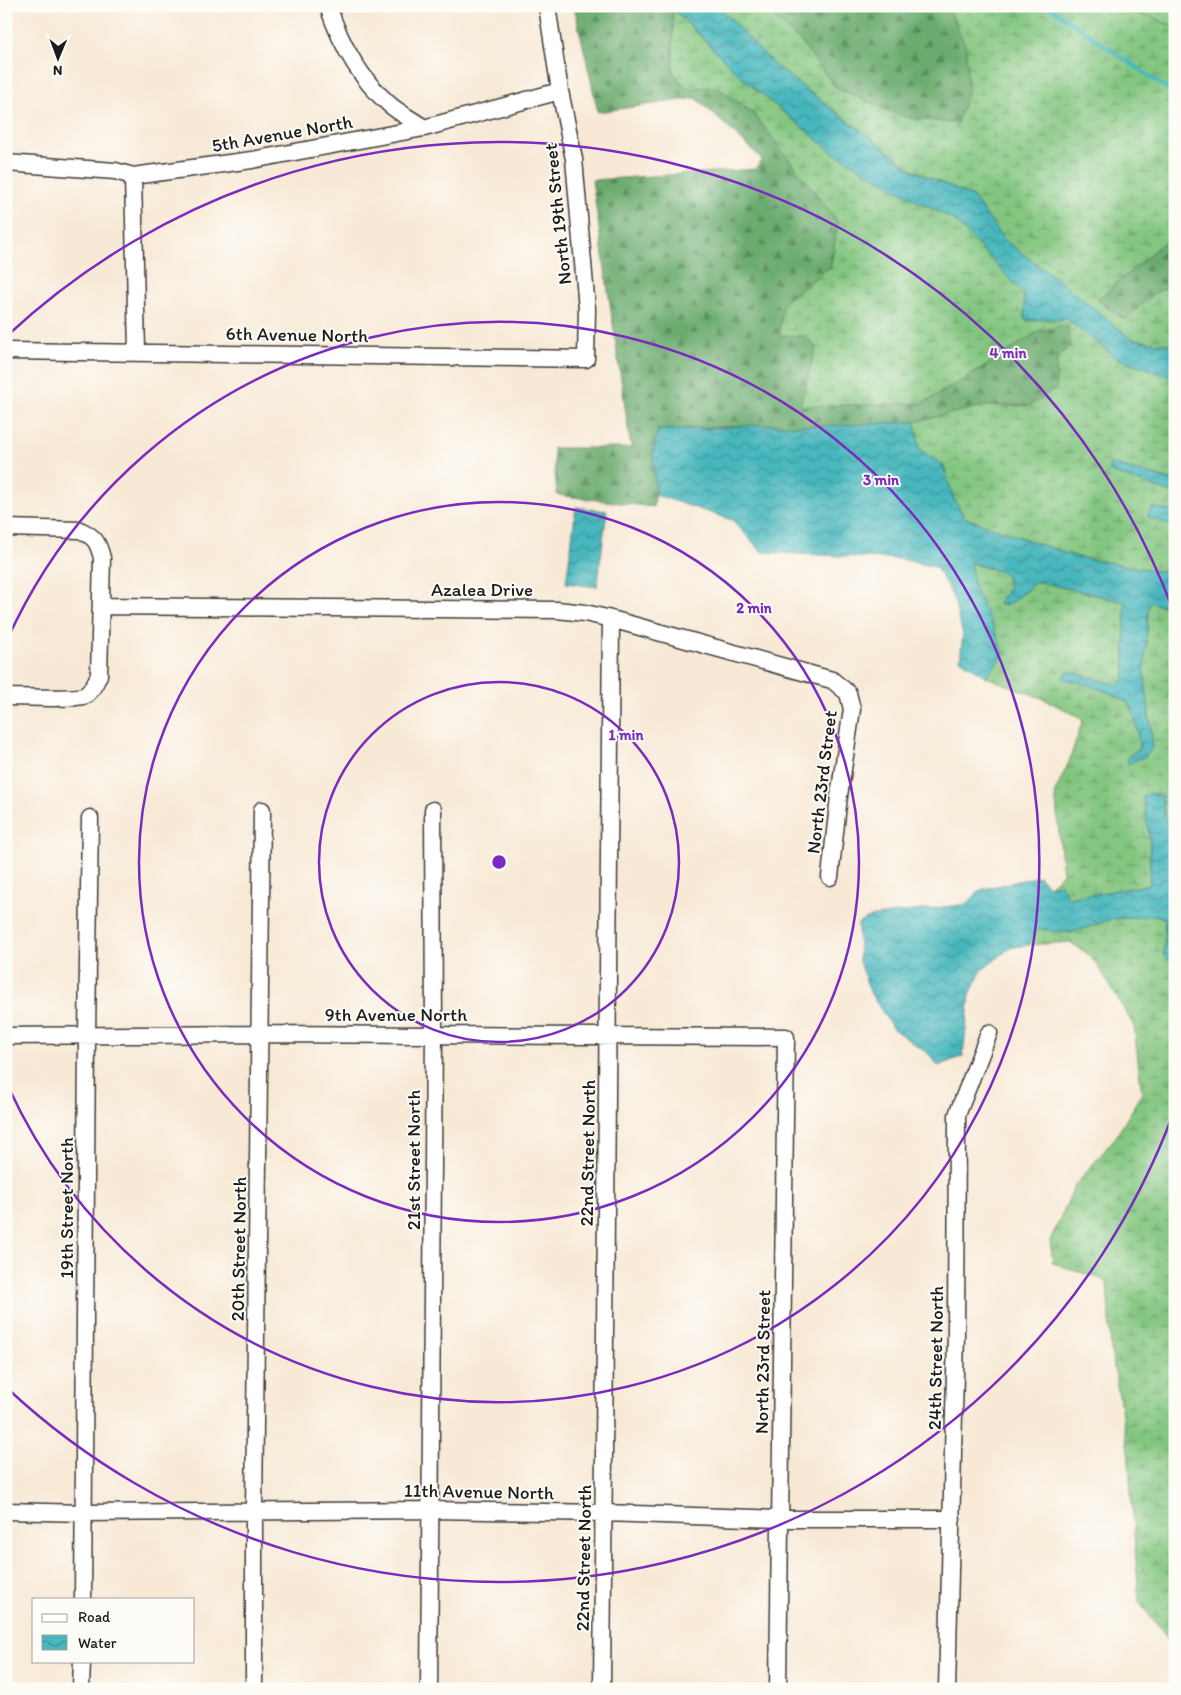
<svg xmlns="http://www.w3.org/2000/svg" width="1181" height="1695" viewBox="0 0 1181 1695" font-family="Itim,sans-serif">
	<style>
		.grass { fill: url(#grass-dots); stroke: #50714e }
		.forest { fill: url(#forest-firs); stroke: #436445 }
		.wetland { fill: url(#wetland-marsh); stroke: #50714e }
		.water { fill: url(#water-waves); stroke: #326a6c }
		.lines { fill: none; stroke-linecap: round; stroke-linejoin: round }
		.stream { stroke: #47b7bd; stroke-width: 4.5 }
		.minor-casing { stroke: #3d3b38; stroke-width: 19 }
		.minor { stroke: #fff; stroke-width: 16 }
		.ring { fill: none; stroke: #7b2cbf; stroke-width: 2.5 }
		.labels { text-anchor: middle; stroke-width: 4; stroke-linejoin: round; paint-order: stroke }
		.street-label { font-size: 19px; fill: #1c1c1c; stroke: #fdfcf7 }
		.centre { fill: #7b2cbf; stroke: #fdfcf7; stroke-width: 2.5 }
		.ring-label { font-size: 15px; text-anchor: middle; font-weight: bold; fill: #7b2cbf; stroke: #fdfcf7; stroke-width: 4; stroke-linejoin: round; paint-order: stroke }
	</style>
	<defs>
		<pattern id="grass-dots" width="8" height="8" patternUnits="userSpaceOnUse" patternTransform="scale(1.25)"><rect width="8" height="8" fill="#83c680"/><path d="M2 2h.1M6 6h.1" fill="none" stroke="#6aa068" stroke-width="1.8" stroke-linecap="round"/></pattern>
		<pattern id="forest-firs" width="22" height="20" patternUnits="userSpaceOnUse" patternTransform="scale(1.25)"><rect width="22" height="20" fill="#6aab6e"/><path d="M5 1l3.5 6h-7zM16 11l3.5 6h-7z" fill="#568a5a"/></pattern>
		<pattern id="wetland-marsh" width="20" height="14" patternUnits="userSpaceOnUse" patternTransform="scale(1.25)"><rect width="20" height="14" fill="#83c680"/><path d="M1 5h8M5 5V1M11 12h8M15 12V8" fill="none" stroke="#6aa068"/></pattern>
		<pattern id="water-waves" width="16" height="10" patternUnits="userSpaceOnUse" patternTransform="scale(1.25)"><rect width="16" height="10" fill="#47b7bd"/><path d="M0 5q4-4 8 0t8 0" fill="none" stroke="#3a9499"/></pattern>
	</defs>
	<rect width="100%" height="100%" fill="#fdfcf7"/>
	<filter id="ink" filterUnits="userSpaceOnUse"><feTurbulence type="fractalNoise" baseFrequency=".02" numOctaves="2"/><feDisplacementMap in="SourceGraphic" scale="10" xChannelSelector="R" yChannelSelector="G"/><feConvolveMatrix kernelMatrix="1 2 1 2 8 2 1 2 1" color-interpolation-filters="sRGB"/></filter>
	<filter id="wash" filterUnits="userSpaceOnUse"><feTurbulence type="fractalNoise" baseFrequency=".0096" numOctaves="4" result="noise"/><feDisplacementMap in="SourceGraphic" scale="20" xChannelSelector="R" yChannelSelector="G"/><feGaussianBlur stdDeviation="1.12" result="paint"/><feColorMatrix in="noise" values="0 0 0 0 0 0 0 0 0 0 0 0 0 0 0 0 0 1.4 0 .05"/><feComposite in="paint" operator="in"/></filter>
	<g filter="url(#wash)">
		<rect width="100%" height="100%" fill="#f8e9d6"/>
		<path class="grass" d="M1123 6H1175V27Z"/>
		<path class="forest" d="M574 6H671L673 9V72L687 88 717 87 753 113 838 222 831 266 783 303 804 336 816 347 801 406 923 403 987 365 1036 333 1066 323 1071 345 1057 358V388L1029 406H982L915 422 826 426 759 425 658 430 653 453 656 495 653 507 557 495 553 448H631L592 180 756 169 762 159 696 98 598 112Z
			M761 6H948L966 47 968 90 958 124 904 117 836 88 800 41Z
			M1175 236V291L1168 287 1153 294 1125 320 1097 300 1162 244Z"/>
		<path class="wetland" d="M718 6H761L800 41 836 88 904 117 957 124 968 90 966 47 948 6H1123L1175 27V236L1162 244 1097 300 1125 320 1153 294 1168 287 1175 291V345L1131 339 1061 282 1004 240 973 197 913 170 774 65Z
			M673 9 741 77 830 150 915 200 954 220 1024 294 1025 320 1066 319 1117 358 1175 378V481L1110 464 1108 471 1175 494V512L1152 507 1148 516 1175 527V574L1077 557 965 518 954 499 943 465 920 450 915 422 982 406H1029L1056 388 1057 358 1071 345 1066 324 1036 333 987 365 923 403 800 406 816 347 804 336 779 335 783 303 831 266 838 222 753 113 717 87 687 88 673 72Z
			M969 562 1005 573 1009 587 998 604 1005 606 1020 596 1035 581 1125 602V679L1118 685 1068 671 1063 677C1077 682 1125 695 1131 707 1136 718 1139 737 1139 749L1128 757 1153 747 1144 670 1149 602 1175 609V879L1170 857V829L1165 820 1162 796 1143 797 1150 840V885L1068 898 1049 886 1063 874 1055 792 1069 762 1083 719 1044 699 986 677 1004 654 992 624 975 591Z
			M1157 915 1165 919 1164 956 1175 967V1648L1139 1602 1128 1450 1111 1350 1107 1281 1053 1263 1050 1241 1074 1187 1115 1138 1142 1094 1134 1026 1102 972 1088 954 1070 942 1028 945 1038 929 1071 933 1112 919Z"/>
		<path class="water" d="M671 6H718L774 65 913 170 973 197 1004 240 1061 282 1131 339 1175 345V378L1117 358 1066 319 1025 320 1024 294 954 220 915 200 830 150 741 77Z
			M915 422 920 450 943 465 954 499 965 518 1077 557 1175 574V609L1149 602 1144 670 1153 747 1146 756 1128 764V757L1139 749C1139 737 1136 717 1131 707 1124 694 1077 682 1063 678L1068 671 1118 685 1125 679V602L1036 581 1020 596 1005 606 998 604 1009 587 1005 573 970 562 975 591 992 624 1004 654 986 677 960 659 963 635 953 597 936 567 899 559 762 552 732 520 656 495 653 453 658 430 698 429 759 425 826 426Z
			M1110 464 1175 481V494L1108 471Z
			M576 507 607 511 597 587 566 583Z
			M1152 507 1175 512V527L1148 517Z
			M1150 793 1162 796 1165 820 1170 829V857L1175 879V967L1164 956 1165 919 1157 915 1112 919 1071 933 1038 929 1028 945 1010 948 982 970 970 994 963 1056 938 1066 930 1055 893 1029 871 994 859 962 858 923 874 916 967 904 980 890 1039 876 1049 886 1061 884 1068 898 1150 885V840L1143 797Z"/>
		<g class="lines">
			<path class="stream" d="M1048 6 1175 94"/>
		</g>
	</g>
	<g filter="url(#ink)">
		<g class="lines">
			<g class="minor-casing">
				<path id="minor" d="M328 6C340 42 360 79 389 104 399 113 413 120 424 128
					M6 163 115 171 133 176 252 160 424 128 560 91
					M133 176 137 352
					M6 351 586 359 587 309 574 159 560 91 547 6
					M6 528 80 530C95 537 98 542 102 558L99 675C96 682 92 690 86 695 76 700 21 697 6 697
					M102 606 557 610 585 613 611 619 832 680 848 693 852 709 839 796 830 877
					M6 1036 261 1034 786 1037 778 1689
					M6 1511 84 1513 431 1510 604 1513 781 1519H952
					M83 1599 87 1036 90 818
					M81 1689 82 1661
					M254 1689V1511L262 810
					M429 1689 434 1034 433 810
					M602 1689 611 619
					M947 1689 956 1334 957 1115 989 1033"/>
			</g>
			<use href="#minor" class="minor"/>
		</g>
	</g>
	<g class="ring">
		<circle cx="499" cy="862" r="180"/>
		<circle cx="499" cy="862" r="360"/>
		<path d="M8 638A540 540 0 1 1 8 1086"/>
		<path d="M1173 1114A720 720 0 0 1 8 1389M8 335A720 720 0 0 1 1173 610"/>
	</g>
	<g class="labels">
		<g class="street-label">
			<text transform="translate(282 133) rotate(-10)" y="7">5th Avenue North</text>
			<text transform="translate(557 214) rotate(-96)" y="7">North 19th Street</text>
			<text transform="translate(297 334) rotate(1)" y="7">6th Avenue North</text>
			<text x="482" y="596">Azalea Drive</text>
			<text transform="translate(821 782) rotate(-83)" y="7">North 23rd Street</text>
			<text x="396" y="1021">9th Avenue North</text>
			<text transform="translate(587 1153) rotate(-89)" y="7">22nd Street North</text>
			<text transform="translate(413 1160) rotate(-90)" y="7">21st Street North</text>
			<text transform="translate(66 1208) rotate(-90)" y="7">19th Street North</text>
			<text transform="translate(238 1249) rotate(-89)" y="7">20th Street North</text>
			<text transform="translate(935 1358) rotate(-89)" y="7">24th Street North</text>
			<text transform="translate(762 1362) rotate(-89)" y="7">North 23rd Street</text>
			<text transform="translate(479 1491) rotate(1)" y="7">11th Avenue North</text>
			<text transform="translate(583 1558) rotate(-89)" y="7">22nd Street North</text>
		</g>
	</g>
	<circle cx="499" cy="862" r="8" class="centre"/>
	<g class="ring-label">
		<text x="1008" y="358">4 min</text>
		<text x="881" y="485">3 min</text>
		<text x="754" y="613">2 min</text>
		<text x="626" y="740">1 min</text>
	</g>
	<rect width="1181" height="1695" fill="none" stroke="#fdfcf7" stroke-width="25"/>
	<rect x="32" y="1598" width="162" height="65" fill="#fdfcf7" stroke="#a3a29f"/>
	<rect x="42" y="1614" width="25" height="8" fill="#ffffff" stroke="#a3a29f"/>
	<text x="78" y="1622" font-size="15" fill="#1c1c1c">Road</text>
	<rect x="42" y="1635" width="25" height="15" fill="url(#water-waves)" stroke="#a3a29f"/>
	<text x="78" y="1648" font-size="15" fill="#1c1c1c">Water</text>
	<g transform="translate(58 58) rotate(181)" stroke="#fdfcf7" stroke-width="4" paint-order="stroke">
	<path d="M0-4L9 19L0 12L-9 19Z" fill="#1c1c1c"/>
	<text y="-8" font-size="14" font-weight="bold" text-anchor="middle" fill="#1c1c1c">N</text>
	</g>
</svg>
